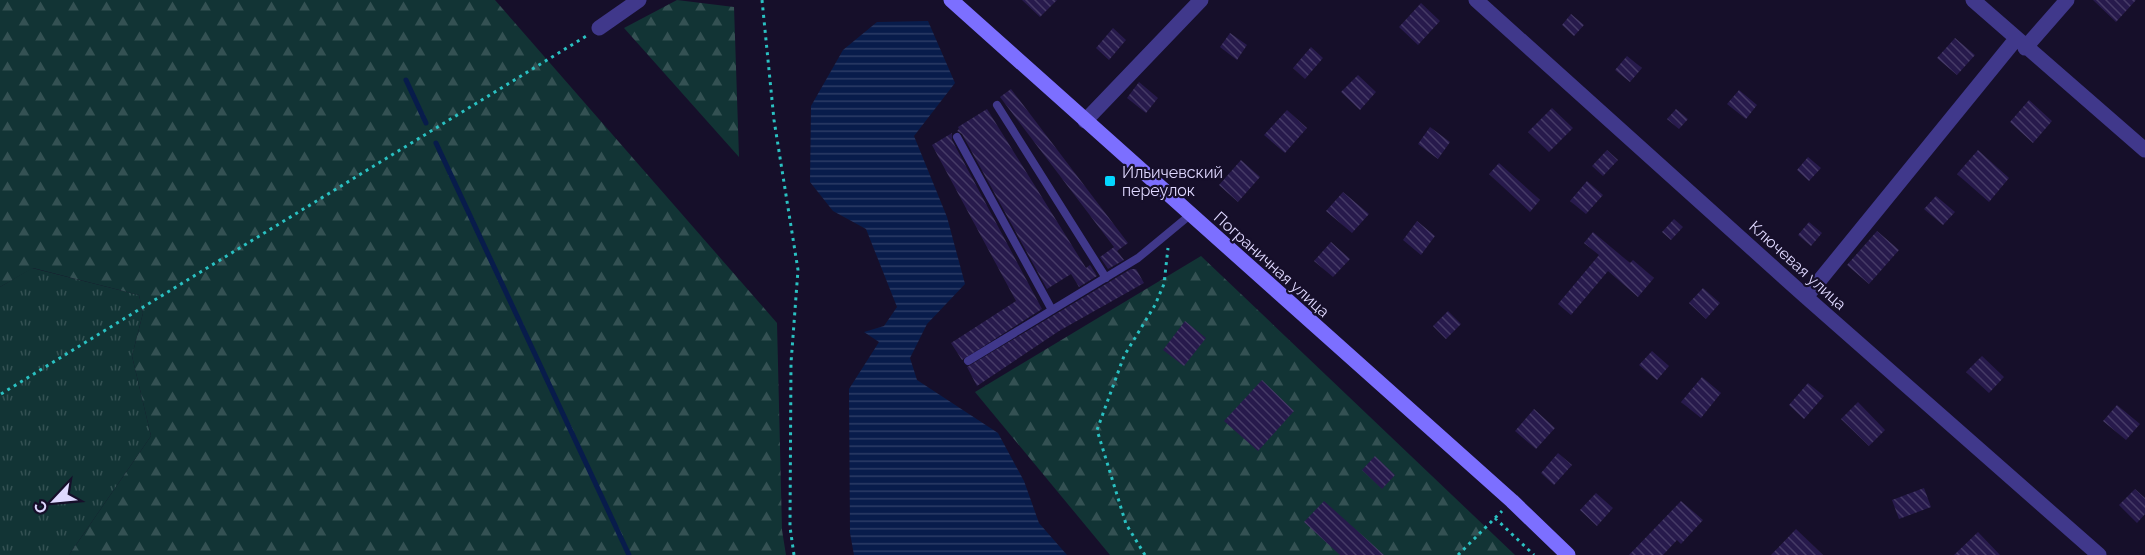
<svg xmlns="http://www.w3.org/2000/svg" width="2145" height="555" viewBox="0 0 2145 555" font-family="Raleway,sans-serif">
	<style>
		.grass { fill: url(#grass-tufts) }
		.forest { fill: url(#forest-firs) }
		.water { fill: url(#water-rules) }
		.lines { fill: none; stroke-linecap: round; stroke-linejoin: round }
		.stream { stroke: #081c4b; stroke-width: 5 }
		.building { fill: url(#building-back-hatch) }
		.path { stroke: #2ac1c2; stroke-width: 3; stroke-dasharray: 3 4.5; stroke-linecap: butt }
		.service { stroke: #40388b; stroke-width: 8 }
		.minor { stroke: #40388b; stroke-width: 15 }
		.secondary { stroke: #7c6fff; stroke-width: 15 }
		.poi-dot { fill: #04d6ff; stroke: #160f2a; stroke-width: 2 }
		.labels { text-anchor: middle; stroke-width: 4.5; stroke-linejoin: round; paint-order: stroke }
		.poi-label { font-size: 16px; fill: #dfd8ff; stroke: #160f2a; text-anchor: start }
		.street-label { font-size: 16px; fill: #dfd8ff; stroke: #160f2a }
	</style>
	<defs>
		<pattern id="grass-tufts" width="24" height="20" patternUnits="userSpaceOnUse" patternTransform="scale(1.5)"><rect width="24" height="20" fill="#123435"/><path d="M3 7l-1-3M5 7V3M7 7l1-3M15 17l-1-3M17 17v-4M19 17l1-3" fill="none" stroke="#345153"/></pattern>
		<pattern id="forest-firs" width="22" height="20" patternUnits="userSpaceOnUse" patternTransform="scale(1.5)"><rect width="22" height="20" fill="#123435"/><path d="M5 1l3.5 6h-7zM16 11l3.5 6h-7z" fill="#345153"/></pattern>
		<pattern id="water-rules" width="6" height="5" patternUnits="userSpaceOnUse" patternTransform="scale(1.5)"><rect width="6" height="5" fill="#081c4b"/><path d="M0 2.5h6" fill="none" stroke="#2c3c66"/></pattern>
		<pattern id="building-back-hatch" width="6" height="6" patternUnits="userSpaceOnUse" patternTransform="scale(1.5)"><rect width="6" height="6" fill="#271a4c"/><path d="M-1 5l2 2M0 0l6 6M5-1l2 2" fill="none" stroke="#463b67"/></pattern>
	</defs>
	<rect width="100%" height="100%" fill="#160f2a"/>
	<path class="grass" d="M32 268 139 295 143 313 132 356 151 436 69 555H0V287Z"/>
	<path class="forest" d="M0 0H495L777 323 782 530 786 555H69L151 436 132 356 143 313 139 295 33 268 0 287Z
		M677 0 734 7 739 157 624 28Z
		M1201 256 1515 555H1110L975 392Z"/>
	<path class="water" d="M928 21 955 83 914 136 947 217 965 284 927 324 910 358 917 380 998 433 1024 481 1039 523 1067 555H854L850 533 849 389 879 342 864 332 884 326 897 307 866 229 833 211 810 182 811 106 843 50 877 22Z"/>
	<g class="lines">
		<path class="stream" d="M406 80 426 123
			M436 143 629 555"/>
	</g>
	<path class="building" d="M1022 0H1057L1040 17Z
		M2093 0H2136L2116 22Z
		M1421 3 1440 21 1418 45 1399 27Z
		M1571 14 1584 25 1574 36 1562 25Z
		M1113 28 1126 40 1109 60 1096 48Z
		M1230 33 1247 45 1237 60 1220 47Z
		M1955 38 1975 55 1957 75 1937 58Z
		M1311 47 1323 58 1305 79 1293 68Z
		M1627 56 1642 68 1630 82 1615 70Z
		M1358 75 1376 92 1360 110 1341 92Z
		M1139 82 1158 98 1146 113 1127 98Z
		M1011 89 1128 243 1117 251 1000 97Z
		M1739 90 1757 105 1746 119 1727 104Z
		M2029 100 2052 121 2033 143 2010 122Z
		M1552 108 1573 128 1549 152 1528 132Z
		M987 109 1086 268 1090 265 1097 276 1079 287 1071 274 1047 289 962 134 957 131 959 129 958 127Z
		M1676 109 1688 119 1679 129 1667 119Z
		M1287 110 1307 128 1285 153 1264 135Z
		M1430 127 1450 142 1438 159 1418 144Z
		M952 133V140L1042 309 962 360 951 343 1016 301 932 145Z
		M1607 150 1618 160 1603 176 1592 166Z
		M1978 150 2009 178 1989 202 1957 174Z
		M1808 157 1821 168 1809 181 1797 170Z
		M1241 160 1260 177 1238 202 1219 185Z
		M1499 163 1540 200 1530 212 1489 174Z
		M1587 181 1603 195 1586 214 1570 201Z
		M1343 192 1369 214 1352 233 1326 211Z
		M1936 196 1955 212 1943 225 1924 209Z
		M1674 219 1683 227 1671 240 1662 232Z
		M1417 221 1435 236 1421 255 1403 240Z
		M1809 222 1822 233 1811 246 1798 235Z
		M1877 231 1899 250 1869 284 1847 265Z
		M1593 232 1630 263 1633 260 1654 278 1638 297 1608 271 1571 315 1558 304 1599 255 1584 243Z
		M1331 242 1350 259 1333 277 1314 261Z
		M1114 247 1124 260 1108 269 1100 257Z
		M1131 269H1136L1144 283 1059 331 977 386 967 367Z
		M1703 288 1720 303 1706 319 1689 303Z
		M1448 311 1461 324 1446 339 1433 326Z
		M1185 321 1206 338 1184 366 1163 350Z
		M1652 351 1669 366 1657 380 1639 365Z
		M1982 356 2004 377 1989 393 1966 372Z
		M1702 377 1721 393 1701 418 1681 402Z
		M1262 380 1294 411 1258 451 1224 421Z
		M1808 383 1824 396 1804 419 1789 405Z
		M1858 402 1885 430 1869 446 1841 419Z
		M2117 405 2140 424 2126 440 2103 421Z
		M1534 409 1555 428 1536 449 1515 431Z
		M1558 453 1572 465 1554 485 1541 473Z
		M1375 456 1395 475 1382 489 1362 470Z
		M1924 488 1931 507 1899 519 1892 500Z
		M2135 489 2145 498V514L2137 523 2119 505Z
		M1596 493 1613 508 1597 526 1580 510Z
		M1324 501 1362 535 1384 555H1340L1304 522Z
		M1681 501 1703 520 1681 544 1677 540 1663 555H1629Z
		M1796 529 1823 555H1771Z
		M1978 532 2000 555H1954Z"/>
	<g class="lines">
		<path class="path" d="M762 0 774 120 798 270 791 363 790 527 794 555
			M1 394 588 35
			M1495 518 1534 555
			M1145 555 1126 524 1097 430 1124 356 1155 305 1164 284 1168 248
			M1458 555 1502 511"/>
		<path class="service" d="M997 105 1106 278
			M957 137 1052 310
			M968 361 1138 258 1190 215"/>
		<path class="minor" d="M1476 0 1806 297 2099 555
			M1973 0 2145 150
			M599 28 639 0
			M2025 48 2067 0
			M1085 121 1201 0
			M1806 297 2016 39"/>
		<path class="secondary" d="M951 0 1512 501 1568 555"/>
	</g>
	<rect class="poi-dot" x="1104" y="175" width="12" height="12" rx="3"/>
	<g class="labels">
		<g class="poi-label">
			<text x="1122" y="178">Ильичевский<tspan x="1122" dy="18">переулок</tspan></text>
		</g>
		<g class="street-label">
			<text transform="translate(1272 264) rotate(42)" y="6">Пограничная улица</text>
			<text transform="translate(1798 265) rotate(42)" y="6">Ключевая улица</text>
		</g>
	</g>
	<g transform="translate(54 501) rotate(244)" stroke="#160f2a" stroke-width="4.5" paint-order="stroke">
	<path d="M0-4.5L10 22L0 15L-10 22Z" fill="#dfd8ff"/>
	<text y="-9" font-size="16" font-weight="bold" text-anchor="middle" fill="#dfd8ff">С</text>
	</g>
</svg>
